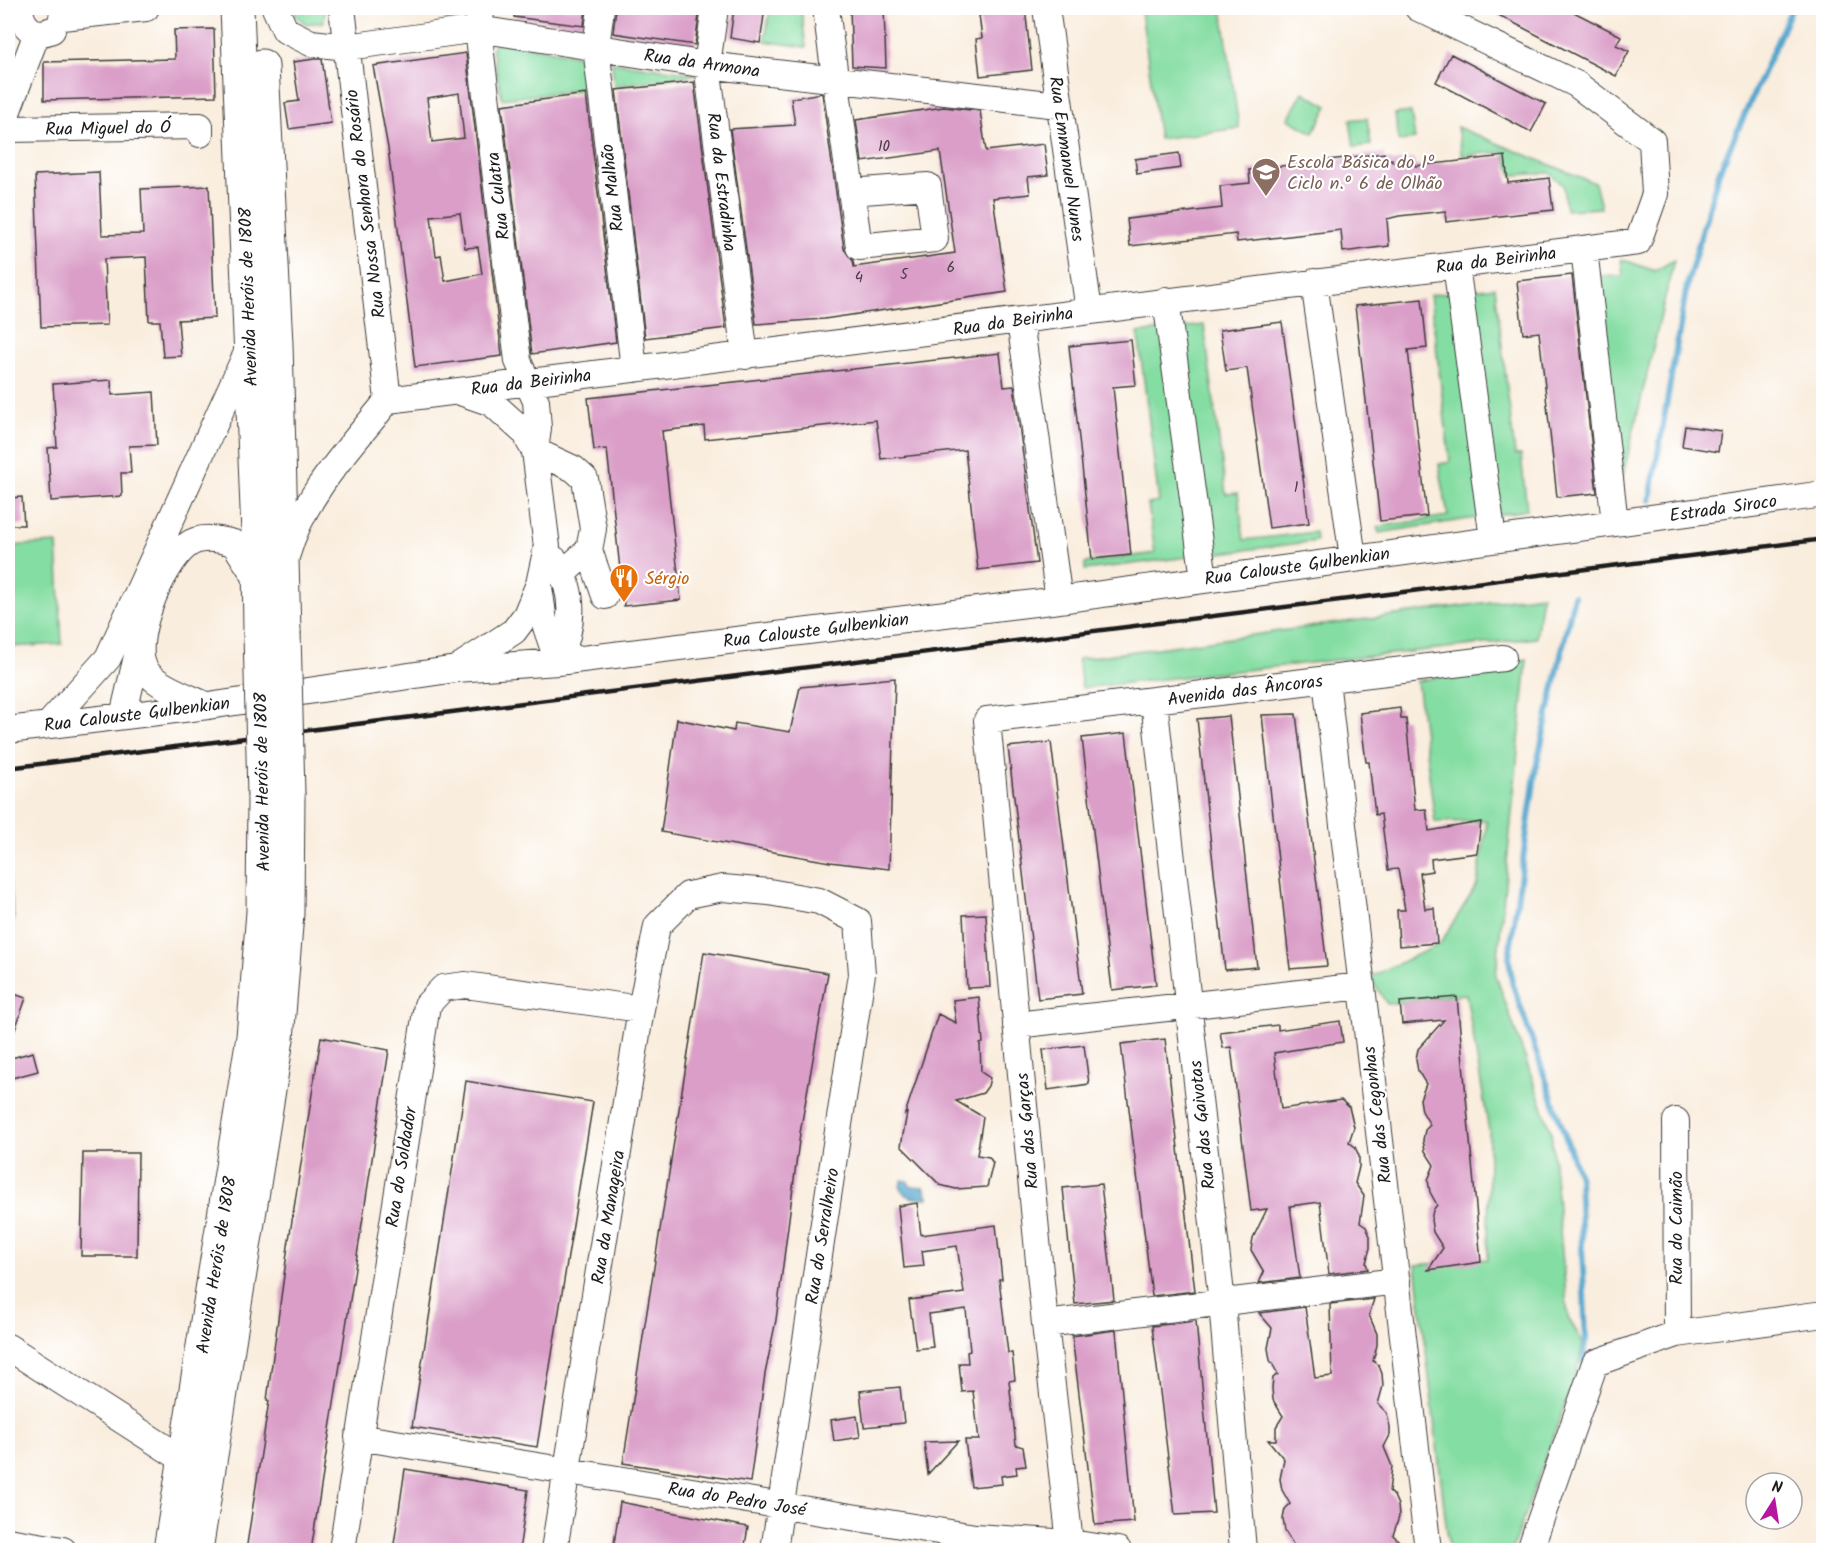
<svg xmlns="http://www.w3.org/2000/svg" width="1831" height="1558" viewBox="0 0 1831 1558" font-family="Kalam,sans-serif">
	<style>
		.green { fill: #84dda2; stroke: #507c5f; stroke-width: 1.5 }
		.water { fill: #53a6ce; stroke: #386175; stroke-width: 1.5 }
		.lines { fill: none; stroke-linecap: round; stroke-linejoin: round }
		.stream { stroke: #53a6ce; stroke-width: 6 }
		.building { fill: #da9ec8; fill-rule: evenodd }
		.minor-casing { stroke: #3d3b39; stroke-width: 28 }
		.major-casing { stroke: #3d3b39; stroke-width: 35 }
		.minor { stroke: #fff; stroke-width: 26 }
		.major { stroke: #fff; stroke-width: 33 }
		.rail { stroke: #1c1c1c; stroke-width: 4.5 }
		.major-bridge-casing { stroke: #3d3b39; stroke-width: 35; stroke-linecap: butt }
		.major-bridge { stroke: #fff; stroke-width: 33 }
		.labels { text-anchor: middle; stroke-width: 4.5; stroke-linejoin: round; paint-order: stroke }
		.number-label { font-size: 15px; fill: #4c3c47 }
		.street-label { font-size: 18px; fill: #1c1c1c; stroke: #fff }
		.education-label { font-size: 18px; fill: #785e54; stroke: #fff; text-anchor: start }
		.food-label { font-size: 18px; fill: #c56008; stroke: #fff; text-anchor: start }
	</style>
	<rect width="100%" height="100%" fill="#fff"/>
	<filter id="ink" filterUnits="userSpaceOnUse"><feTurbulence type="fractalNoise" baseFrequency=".0167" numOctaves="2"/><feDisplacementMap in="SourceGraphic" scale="12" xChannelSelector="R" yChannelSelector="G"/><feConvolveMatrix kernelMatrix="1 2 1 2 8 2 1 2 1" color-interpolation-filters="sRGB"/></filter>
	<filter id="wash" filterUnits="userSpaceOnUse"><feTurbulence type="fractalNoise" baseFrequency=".008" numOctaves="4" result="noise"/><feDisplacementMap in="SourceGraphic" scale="24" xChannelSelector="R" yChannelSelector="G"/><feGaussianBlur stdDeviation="1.35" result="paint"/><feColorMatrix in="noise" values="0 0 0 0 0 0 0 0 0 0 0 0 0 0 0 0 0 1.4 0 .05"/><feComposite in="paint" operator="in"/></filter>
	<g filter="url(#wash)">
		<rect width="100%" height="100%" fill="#f9eddd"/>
		<path class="green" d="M293 8H325L324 22 306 24 295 15Z
			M770 8H801L806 47 765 41Z
			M1167 8H1222L1239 128 1159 139 1141 11Z
			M499 40 583 57 589 89 502 99 492 48Z
			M612 62 700 74 614 86Z
			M1303 92 1328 106 1313 133 1288 119Z
			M1411 112 1415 139 1399 141 1395 114Z
			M1367 118 1371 145 1354 147 1350 120Z
			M1457 127 1595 183 1601 208 1566 210 1563 185 1549 173 1512 175 1504 152 1462 155Z
			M1621 259 1655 271 1674 260 1620 488 1596 276H1623Z
			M1495 287 1515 455H1521L1527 510 1379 533 1377 527 1448 516 1439 464 1450 462 1430 295Z
			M1204 325 1226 494 1238 493 1244 540 1315 532 1316 541 1085 570V563L1155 553 1148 504 1159 502 1138 333Z
			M57 543 62 644 8 647V546Z
			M1542 595 1536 638 1082 688 1078 659Z
			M1527 659 1496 976 1551 1131 1568 1318 1583 1342 1577 1371 1512 1550H1449L1416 1265 1488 1259 1489 1131 1466 994 1387 1004 1370 977 1440 944 1477 885 1487 821 1435 822 1417 681Z
			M8 871 14 919 8 938Z"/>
		<path class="water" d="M902 1180 908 1181 910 1186 924 1187 929 1198C916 1199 905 1199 900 1186Z"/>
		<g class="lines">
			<path class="stream" d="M1650 500 1687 285 1719 172 1792 8
				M1574 596 1536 768 1509 957 1512 982 1579 1176 1586 1341 1583 1363"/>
		</g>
		<g id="blocks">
			<path class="building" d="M515 8H586L584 26 514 17Z
				M616 8H700L695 45 613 33Z
				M734 8H765L760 43 730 38Z
				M850 8H884L886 68 852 66Z
				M984 8H1025L1032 70 980 76 976 39 982 38 979 15 985 14Z
				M1485 8H1566L1621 36 1616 45 1629 51 1616 76Z
				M214 29 216 96 44 100V62L175 59 174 30Z
				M466 53 502 356 415 367 388 148 373 66ZM459 93 464 138 432 142 427 98ZM460 213 465 248 478 247 482 274 445 281 441 255 436 256 431 216Z
				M1451 54 1546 104 1531 132 1436 82Z
				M315 59H322L331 123 289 129 285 103 299 101 293 62Z
				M694 82 726 328 645 338 616 90Z
				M822 93 844 249 853 261 854 267 955 253 940 151 862 162 856 120 944 107 980 111 986 151 1044 144 1048 175 1028 177 1030 194 993 198 1007 292 824 319 756 324 730 129 795 125 791 98Z
				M586 94 616 342 532 354 502 105Z
				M1179 153 1181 168 1137 174 1135 159Z
				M1384 153V160L1392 159V162L1414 159 1415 166 1505 156 1508 183 1549 178 1553 210 1446 222 1445 211 1399 216 1387 219 1389 246 1343 252 1341 230 1237 242 1236 234 1130 246 1127 219 1222 208 1220 186 1250 183 1249 170Z
				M99 172 102 235 143 234 141 189 209 186 215 318 178 320 181 356 163 357 160 321H149L146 257 104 259 107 325 41 327 35 175Z
				M1572 275 1597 493 1557 497 1539 332 1523 334 1517 281Z
				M1422 299 1427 348 1408 350 1427 516 1380 521 1355 306Z
				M1282 322 1309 523 1269 528 1247 368 1226 371 1220 330Z
				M1131 340 1136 385 1113 387 1131 555 1092 559 1069 346Z
				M1000 353 1004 387 1014 386 1037 563 978 570 965 450 881 459 876 420 705 439 704 426 662 431 681 600 624 606 607 449 594 450 588 398Z
				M111 380 112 395 154 392 157 445 129 446 131 473H121L122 496 51 501 48 448 57 447 53 384Z
				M1685 426 1721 431 1718 452 1682 446Z
				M22 497 24 525H8V498Z
				M895 678 889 869 830 862 661 832 677 719 734 731 735 723 790 732 800 687Z
				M1400 708 1401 719H1406L1415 810 1426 809 1429 831 1481 822 1477 853 1431 859 1432 871 1420 873 1425 909 1434 908 1437 943 1399 946 1397 910H1405L1398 869 1388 870 1381 814 1375 815 1369 762H1366L1360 713Z
				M1296 714 1327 966 1290 969 1262 715Z
				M1229 716 1257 967 1225 970 1197 719Z
				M1126 733 1156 985 1112 990 1082 738Z
				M1051 742 1082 994 1038 999 1008 747Z
				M986 914 990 987 967 988 963 915Z
				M704 952 828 973 800 1133 776 1320 765 1374 750 1482 623 1463Z
				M8 992 26 998 10 1044H8Z
				M979 997 983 1043 980 1044 981 1072 990 1078 988 1086 983 1093 956 1101 983 1117 977 1155 989 1157 993 1163 987 1187 956 1189 940 1185 901 1146 907 1113 905 1114 938 1014 956 1023 953 1000Z
				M1457 997 1481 1262 1428 1270 1443 1248 1433 1232 1431 1220 1433 1210 1437 1205 1430 1192 1428 1180 1434 1165 1425 1151 1423 1140 1425 1130 1430 1125 1422 1111 1420 1099 1426 1084 1418 1071 1416 1059 1418 1049 1444 1020 1402 1024 1400 1002Z
				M1340 1021 1343 1042 1274 1053 1281 1109 1341 1100 1349 1107 1354 1127 1349 1142 1355 1147 1359 1156V1167L1355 1183 1364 1196 1360 1223 1366 1227 1370 1236V1248L1366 1263 1368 1269 1329 1274 1320 1202 1290 1206 1300 1278 1259 1283 1264 1272 1251 1250 1253 1238 1267 1209 1251 1211 1231 1047 1223 1048 1220 1032 1278 1025V1030Z
				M321 1037 389 1050 311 1551H246L269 1401 267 1400 288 1246Z
				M1165 1039 1195 1291 1152 1296 1121 1044Z
				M1084 1045 1089 1084 1048 1090 1043 1050Z
				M33 1052 38 1071 12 1078 8 1059Z
				M466 1081 593 1102 537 1447 412 1427Z
				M83 1153H138L137 1256H81Z
				M1101 1184 1114 1300 1075 1304 1063 1188Z
				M917 1203 921 1235 996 1225 1002 1279H999L1008 1353H1012L1015 1380 1009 1381 1016 1445 1023 1447 1026 1466 1016 1467 1017 1474 1001 1476 1002 1484 971 1487 965 1440H979L973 1391 962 1392 959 1363H968L967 1352 970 1351 966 1309 929 1314 933 1347 916 1349 909 1300 964 1293 957 1246 922 1251 924 1266 904 1268 898 1206Z
				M1374 1299 1369 1315 1377 1334V1345L1373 1361 1379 1365 1382 1374 1383 1386 1378 1404 1387 1413 1390 1427V1435L1384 1447 1392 1466 1389 1492 1394 1496 1398 1505 1399 1517 1393 1535 1409 1551H1297L1285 1531 1283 1519 1285 1509 1290 1504 1282 1490 1280 1479 1284 1459 1268 1440H1276V1427L1283 1416 1273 1400 1272 1388 1273 1378 1278 1374 1270 1360 1268 1348 1272 1328 1259 1313 1305 1307 1315 1378 1332 1376 1330 1304Z
				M1196 1321 1214 1513 1175 1515 1152 1326Z
				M1116 1330 1134 1522 1095 1525 1072 1336Z
				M900 1387 904 1423 864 1427 860 1391Z
				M857 1416 860 1437 834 1441 831 1420Z
				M958 1441 928 1474 924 1442Z
				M405 1469 528 1490 519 1551H393Z
				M620 1502 748 1527 744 1551H613Z"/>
		</g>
	</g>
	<g filter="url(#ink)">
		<use href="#blocks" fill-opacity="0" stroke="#3d3b39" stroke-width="1.5"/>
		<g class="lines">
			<g class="minor-casing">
				<path id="minor" d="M20 8C21 25 33 39 52 30
					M275 8 285 30 311 43 347 47 478 29 707 65 1058 105
					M342 8 388 400
					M601 8 596 47 634 369
					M715 8 707 65 745 356
					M826 8C836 88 848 167 859 247L935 239 928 186 851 192
					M1046 8 1089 311
					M62 17 146 8
					M8 110 37 33
					M8 129 200 126V134
					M1584 249 1615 523
					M1456 265 1493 539
					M1314 282 1353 558
					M1166 300 1204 579
					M1020 321 1059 600
					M463 393 492 403 523 431
					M388 400 1638 242 1655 194 1652 141 1576 84 1418 8
					M529 441 535 451 574 469 585 479 593 529 589 550 563 573
					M589 550 605 596
					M287 554C304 494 350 448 388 400
					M555 560C577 594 573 627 558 662
					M539 587 544 621 558 662
					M459 667 514 631 526 615 539 584 547 547 535 451 538 428 536 401 518 361 478 29 482 8
					M1326 680 1428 1550
					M1154 701 1222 1303 1243 1550
					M208 706C191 698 158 687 147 672 126 646 162 565 186 546 200 535 218 539 234 543L259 582
					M123 716 138 652
					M48 725 108 658 250 346
					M8 730 208 706 456 669 558 662 1059 600 1824 494
					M1016 1025 1362 986
					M1676 1121 1677 1334
					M1045 1324 1397 1281
					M8 1347 184 1460
					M358 1437 975 1537 1070 1543 1118 1550
					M8 1541 63 1550
					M1070 1543 1045 1324 987 720 1503 658
					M342 1550 427 1005 443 988 465 985 641 1009
					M554 1550 641 1009 657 926 688 895 723 888 769 892 819 901 858 921 862 974 774 1550
					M1530 1550 1595 1363 1677 1334 1824 1314"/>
			</g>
			<g class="major-casing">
				<path id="major" d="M237 8 259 559 260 632
					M262 66 276 344 284 632
					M170 1550 253 1037 263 912 264 796
					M196 1550 277 1039 287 913 288 795"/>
			</g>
			<use href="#minor" class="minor"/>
			<use href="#major" class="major"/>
			<path class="rail" d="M8 768 1824 539"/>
			<g class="major-bridge-casing">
				<path id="major-bridge" d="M260 632 264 796
					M284 632 288 795"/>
			</g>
			<use href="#major-bridge" class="major-bridge"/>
		</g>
	</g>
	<defs>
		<g id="school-pin" transform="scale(1.5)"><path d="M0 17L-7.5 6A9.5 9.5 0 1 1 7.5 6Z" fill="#8d6e63" stroke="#fff"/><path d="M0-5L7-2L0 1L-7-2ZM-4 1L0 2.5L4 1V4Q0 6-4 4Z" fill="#fff"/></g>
		<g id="restaurant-pin" transform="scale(1.5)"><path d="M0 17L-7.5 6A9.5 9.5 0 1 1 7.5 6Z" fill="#e8710a" stroke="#fff"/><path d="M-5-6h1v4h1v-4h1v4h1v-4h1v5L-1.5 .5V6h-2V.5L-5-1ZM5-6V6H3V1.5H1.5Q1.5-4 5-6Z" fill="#fff"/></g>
	</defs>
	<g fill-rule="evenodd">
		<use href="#school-pin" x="1266" y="172"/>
		<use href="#restaurant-pin" x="624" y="578"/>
	</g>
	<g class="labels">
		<g class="number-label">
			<text x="884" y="151">10</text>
			<text x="951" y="272">6</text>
			<text x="904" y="279">5</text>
			<text x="859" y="282">4</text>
			<text x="1296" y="492">1</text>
		</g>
		<g class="street-label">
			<text transform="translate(702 63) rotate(8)" y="6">Rua da Armona</text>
			<text transform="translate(108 128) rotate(-1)" y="6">Rua Miguel do Ó</text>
			<text transform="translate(1067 159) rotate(82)" y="6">Rua Emmanuel Nunes</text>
			<text transform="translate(722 182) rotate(83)" y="6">Rua da Estradinha</text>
			<text transform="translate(612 188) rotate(-97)" y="6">Rua Malhão</text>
			<text transform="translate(498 196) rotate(-97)" y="6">Rua Culatra</text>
			<text transform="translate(365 204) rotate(-97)" y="6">Rua Nossa Senhora do Rosário</text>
			<text transform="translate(1496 260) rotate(-7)" y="6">Rua da Beirinha</text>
			<text transform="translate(248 297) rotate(-92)" y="6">Avenida Heróis de 1808</text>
			<text transform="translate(1013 321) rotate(-8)" y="6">Rua da Beirinha</text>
			<text transform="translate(531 382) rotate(-7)" y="6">Rua da Beirinha</text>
			<text transform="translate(1723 508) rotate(-8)" y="6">Estrada Siroco</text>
			<text transform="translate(1297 566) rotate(-8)" y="6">Rua Calouste Gulbenkian</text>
			<text transform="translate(816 630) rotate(-7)" y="6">Rua Calouste Gulbenkian</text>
			<text transform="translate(1245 690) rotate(-7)" y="6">Avenida das Âncoras</text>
			<text transform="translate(137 714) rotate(-7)" y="6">Rua Calouste Gulbenkian</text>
			<text transform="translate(262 782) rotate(-91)" y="6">Avenida Heróis de 1808</text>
			<text transform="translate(1377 1115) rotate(-97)" y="6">Rua das Cegonhas</text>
			<text transform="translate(1202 1125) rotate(-96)" y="6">Rua das Gaivotas</text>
			<text transform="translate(1027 1131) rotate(-95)" y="6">Rua das Garças</text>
			<text transform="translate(401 1167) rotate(-81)" y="6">Rua do Soldador</text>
			<text transform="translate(608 1217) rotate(-81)" y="6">Rua da Manageira</text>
			<text transform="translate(1676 1228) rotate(-90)" y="6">Rua do Caimão</text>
			<text transform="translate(822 1236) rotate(-81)" y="6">Rua do Serralheiro</text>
			<text transform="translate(216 1265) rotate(-81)" y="6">Avenida Heróis de 1808</text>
			<text transform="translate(737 1499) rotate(9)" y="6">Rua do Pedro José</text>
		</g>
		<g class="education-label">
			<text x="1287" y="168">Escola Básica do 1º<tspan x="1287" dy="21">Ciclo n.º 6 de Olhão</tspan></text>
		</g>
		<g class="food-label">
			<text x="645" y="584">Sérgio</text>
		</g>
	</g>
	<rect width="1831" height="1558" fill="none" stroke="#fff" stroke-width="30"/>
	<g transform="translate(1774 1501) rotate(12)"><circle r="28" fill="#ffffff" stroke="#a4a4a4" stroke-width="1.5"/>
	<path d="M0-4.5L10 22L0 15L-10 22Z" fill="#b5179e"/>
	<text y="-9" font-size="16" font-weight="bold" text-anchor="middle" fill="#1c1c1c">N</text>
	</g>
</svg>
